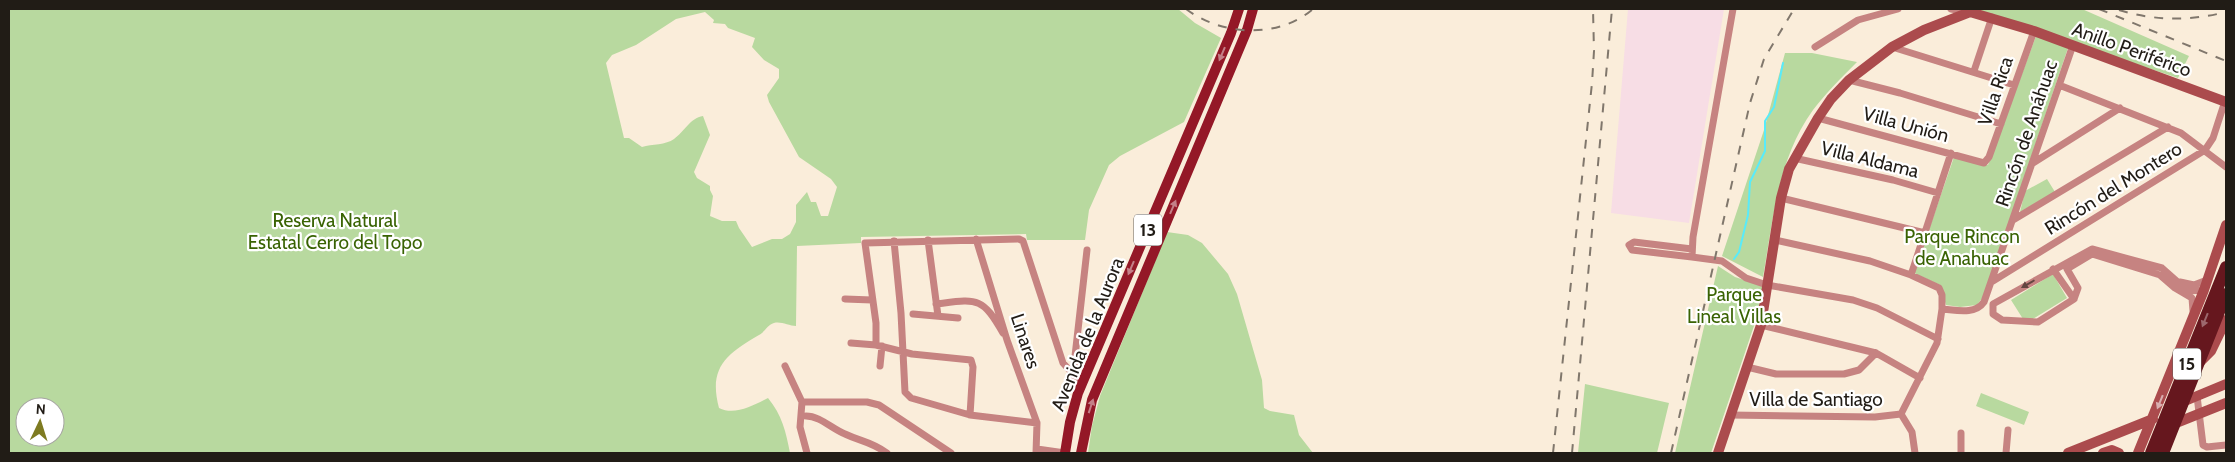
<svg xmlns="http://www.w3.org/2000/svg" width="2235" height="462" viewBox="0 0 2235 462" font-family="Cabin,sans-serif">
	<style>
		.education { fill: #f7dde5 }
		.green { fill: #b8d99f; fill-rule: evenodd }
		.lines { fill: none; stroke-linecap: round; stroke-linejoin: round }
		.stream { stroke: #58ebfa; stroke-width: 2 }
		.street { stroke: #c68381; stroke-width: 7 }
		.secondary { stroke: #ab4b4d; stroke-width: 10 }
		.primary { stroke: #941827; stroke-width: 10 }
		.highway { stroke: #66171e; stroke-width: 12 }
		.rail { stroke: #80776c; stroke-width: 2; stroke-dasharray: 9 9; stroke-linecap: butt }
		.oneway { fill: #c48088 }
		.oneway2 { fill: #634541 }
		.oneway3 { fill: #9c686d }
		.oneway4 { fill: #d9aeaf }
		.labels { text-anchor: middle; stroke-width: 4.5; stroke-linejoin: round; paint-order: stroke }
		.shield { fill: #fff; stroke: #64605c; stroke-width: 1 }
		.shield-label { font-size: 18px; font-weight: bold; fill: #211c16 }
		.street-label { font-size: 19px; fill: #211c16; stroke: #fff }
		.park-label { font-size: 19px; fill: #396303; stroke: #fff }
	</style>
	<rect width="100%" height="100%" fill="#faedda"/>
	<path class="education" d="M1628 9H1724L1689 223 1611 213Z"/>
	<path class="green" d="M9 9H1178L1195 23 1221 38 1184 122 1120 156 1109 165 1089 210 1085 240H1027L1026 234 861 237V243L797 246 796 326C789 326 781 321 774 323 767 325 765 332 759 335 727 354 708 367 719 408 735 416 754 405 768 398 782 415 786 432 790 453H9ZM705 12 714 20 713 23 725 24 728 28 755 38 752 47 764 60 779 69V78L767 95 769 102 799 157 831 179 837 187 828 216H821L816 202H811L807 192 796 205V222L790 234 782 239H772L752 247 739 228 736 221H722L710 216 713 196 710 190V186L697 178 694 172 710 135 703 116C690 118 684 132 674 139 666 145 652 144 642 147L629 138H624L606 63 612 55 636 45 676 19ZM25 407H55V437H25Z
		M1969 9H2082L2189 56 2178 78Z
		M2036 36 2068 48 1984 296 1977 305 1960 307 1946 305 1940 285 1914 273 1954 157 1988 165Z
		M1785 53H1812L1857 62C1842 77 1826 93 1813 110 1778 158 1773 220 1763 277L1722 256 1764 130Z
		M2047 179 2055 192 2020 212 2025 191Z
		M1167 232 1188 235 1202 243 1228 274 1237 294 1262 380 1264 408 1270 411 1294 415 1299 435 1313 453H1088L1092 426 1100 396Z
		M1718 266 1735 277 1763 286 1757 317 1711 453H1675Z
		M2053 274 2067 298 2031 320 2023 319 2011 300Z
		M1585 384 1669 403 1657 453H1578Z
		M1981 393 2029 412 2024 425 1976 406Z"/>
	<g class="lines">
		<path class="stream" d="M1734 259 1739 252 1748 215 1750 182 1765 151V121L1774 107 1783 63"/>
		<path class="street" d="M1733 9 1693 237 1692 257 1722 261 1746 278 1767 285 1853 300 1877 308 1938 339
			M1951 9 1968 12
			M1815 47 1858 20 1898 9
			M1892 47 2014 85
			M1974 71 1992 17
			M1849 80 1900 93 2001 124
			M2059 85 2181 133 2226 167
			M1818 118 1984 163 1989 157 2034 31
			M1794 158 1893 180 1938 193
			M2033 163 2120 108
			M1781 198 1925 233
			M2013 220 2168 127
			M976 239 1007 340 1037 423 1036 453
			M928 240 938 316
			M1775 240 1870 261 1911 275 1939 288 1942 295V309L1937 343 1901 414
			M894 241 901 313 905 392 911 398 970 415 1037 423
			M1692 249 1634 242 1629 245 1632 250 1692 257
			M2053 269 2074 299
			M1911 275 1951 153
			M1993 281 2205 150 2213 138 2225 101
			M2180 282 2194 285 2207 280
			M845 299 872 300
			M936 304C977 299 982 296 1003 333
			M1942 309C1956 310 1975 315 1984 302L2073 45
			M2193 311 2192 298 2175 288 2160 275 2092 254 2067 269 2078 288 2074 299 2038 322 2002 320 1993 314V304L2092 249 2162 268 2188 291 2204 290
			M913 314 958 318
			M1761 325 1876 353 1920 378
			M851 343 876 345 912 354 971 360 973 367 970 415
			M876 345V323L865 243 1019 239 1023 241 1063 363 1073 374 1078 393
			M785 366 802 402
			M880 366 882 346
			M1747 367 1776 374H1844L1859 370 1876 353
			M1073 374 1087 250
			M2197 396 2203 445 2207 447 2226 445
			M802 402H867L879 405 951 453
			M802 402 800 427 807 453
			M1901 414 1912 432 1915 453
			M1730 415 1875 417 1901 414
			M806 416C820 416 832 429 845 434 862 442 870 441 887 453
			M1037 449 1065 453
			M1961 453V433
			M2006 453 2008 430"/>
		<path class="secondary" d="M2200 362 2211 351 2226 320
			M2185 401 2226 384
			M2176 423 2226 403
			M1718 453 1761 325 1781 198 1789 169 1818 118 1831 99 1849 80 1892 47 1924 30 1970 12 2034 31 2226 102
			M2068 453 2153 419
			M2103 453 2112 450 2119 453
			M2138 453 2204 290 2226 225"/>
		<path class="primary" d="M1065 453 1070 422 1078 393 1231 33 1239 9
			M1081 453 1092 400 1247 30 1253 9"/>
		<path class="highway" d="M2151 453 2226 267
			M2163 453 2226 294"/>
		<path class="rail" d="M1186 9C1222 36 1278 39 1313 9
			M2099 9 2226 61
			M2119 10C2154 21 2191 21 2226 12
			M1553 453 1592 83 1594 51 1593 9
			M1572 453 1612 9
			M1671 453 1750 103 1764 59 1794 9"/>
	</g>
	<defs><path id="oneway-solid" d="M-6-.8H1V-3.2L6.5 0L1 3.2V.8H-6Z" transform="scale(1.25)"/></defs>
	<g class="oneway">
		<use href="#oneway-solid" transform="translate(1222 54) rotate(113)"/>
		<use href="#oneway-solid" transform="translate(1173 207) rotate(-67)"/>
		<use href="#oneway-solid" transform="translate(1131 268) rotate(113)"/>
		<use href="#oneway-solid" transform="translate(1091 406) rotate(-72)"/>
	</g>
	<use class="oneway2" href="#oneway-solid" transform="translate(2028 284) rotate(150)"/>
	<use class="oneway3" href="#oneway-solid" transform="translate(2205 320) rotate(112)"/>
	<use class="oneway4" href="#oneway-solid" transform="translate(2160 402) rotate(112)"/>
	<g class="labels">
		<g class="shield">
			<rect x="1134" y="214.5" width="28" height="31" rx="4"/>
			<rect x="2173" y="348.5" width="28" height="31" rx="4"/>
		</g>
		<g class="shield-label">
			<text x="1148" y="236">13</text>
			<text x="2187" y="370">15</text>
		</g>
		<g class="street-label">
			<text transform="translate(2132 49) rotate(20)" y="7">Anillo Periférico</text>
			<text transform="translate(1995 91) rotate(-71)" y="7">Villa Rica</text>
			<text transform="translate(1906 124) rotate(15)" y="7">Villa Unión</text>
			<text transform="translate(2026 133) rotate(-71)" y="7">Rincón de Anáhuac</text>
			<text transform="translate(1870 159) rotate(14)" y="7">Villa Aldama</text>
			<text transform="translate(2113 188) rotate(-32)" y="7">Rincón del Montero</text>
			<text transform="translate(1087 334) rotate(-68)" y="7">Avenida de la Aurora</text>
			<text transform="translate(1026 341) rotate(72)" y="7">Linares</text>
			<text x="1816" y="406">Villa de Santiago</text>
		</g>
		<g class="park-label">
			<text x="335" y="227">Reserva Natural<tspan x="335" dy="22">Estatal Cerro del Topo</tspan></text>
			<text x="1962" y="243">Parque Rincon<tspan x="1962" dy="22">de Anahuac</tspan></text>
			<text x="1734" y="301">Parque<tspan x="1734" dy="22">Lineal Villas</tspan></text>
		</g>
	</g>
	<rect width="2235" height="462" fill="none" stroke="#211c16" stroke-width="20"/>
	<g transform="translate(40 422) rotate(4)"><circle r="24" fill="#ffffff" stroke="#a6a4a2"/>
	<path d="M0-4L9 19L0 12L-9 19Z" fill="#7e7b21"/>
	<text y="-8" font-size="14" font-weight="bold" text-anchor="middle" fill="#211c16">N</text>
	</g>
</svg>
